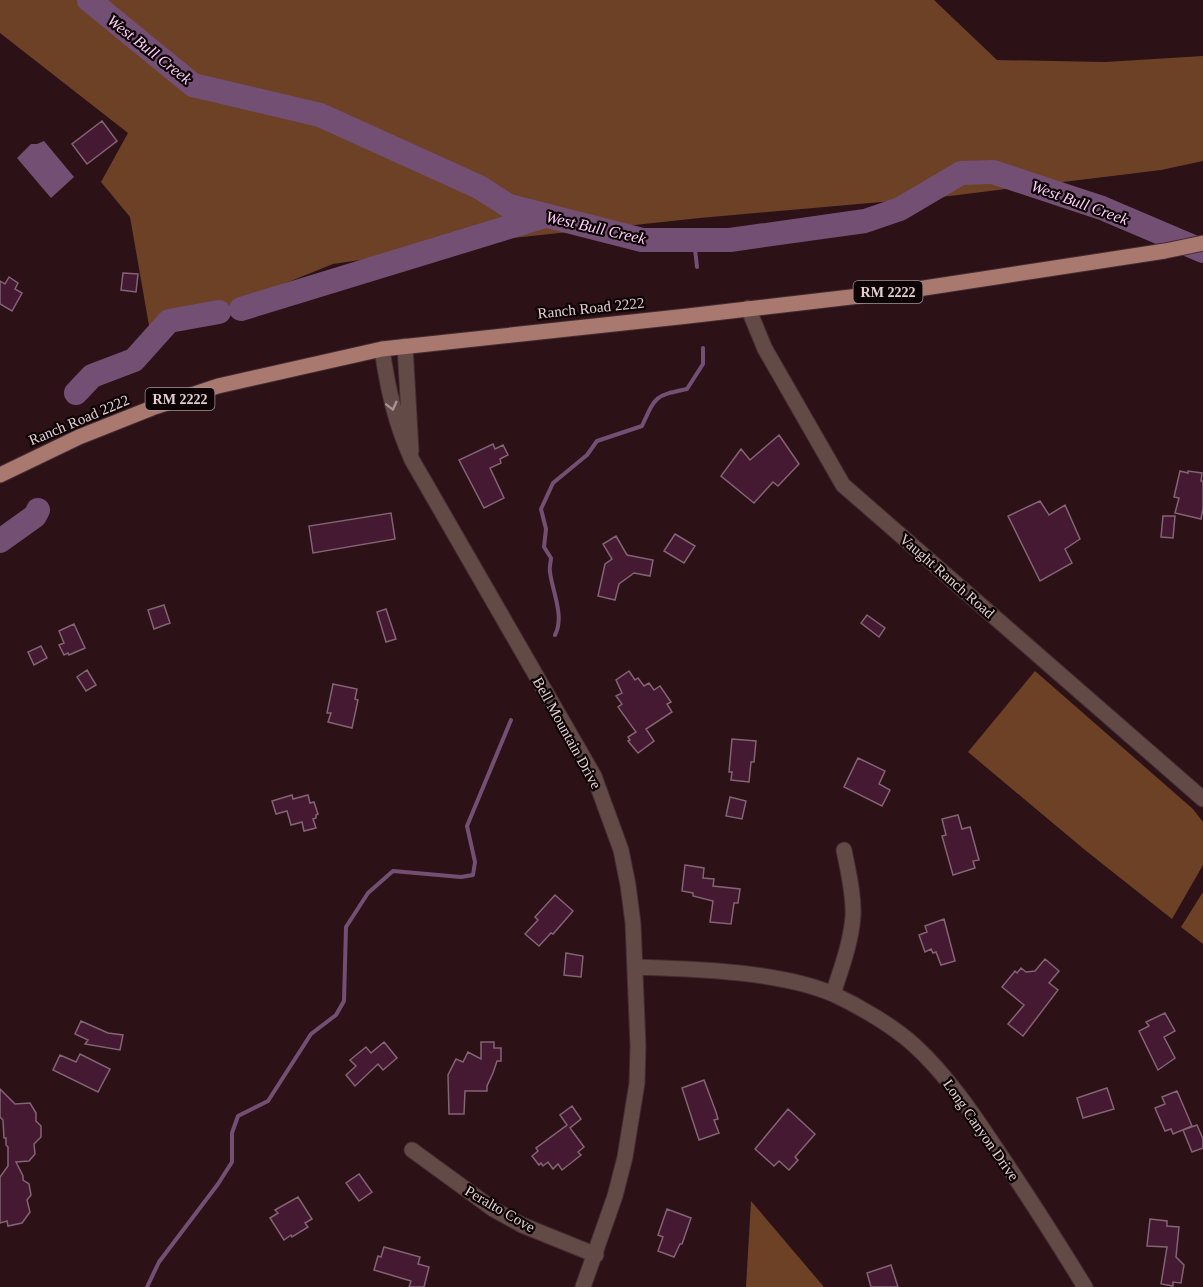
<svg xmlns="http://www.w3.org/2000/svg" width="1203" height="1287" viewBox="0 0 1203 1287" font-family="'Times New Roman',serif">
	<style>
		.forest { fill: #6d4126 }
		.water { fill: #744f74 }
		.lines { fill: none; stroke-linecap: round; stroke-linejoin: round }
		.stream { stroke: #744f74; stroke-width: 4 }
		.river { stroke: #744f74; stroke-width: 24 }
		.building { fill: #441931; stroke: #826473; stroke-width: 1.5 }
		.minor-casing { stroke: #452c31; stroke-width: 17 }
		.major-casing { stroke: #452c31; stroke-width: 17 }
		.minor { stroke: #624a46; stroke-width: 15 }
		.major { stroke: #a97970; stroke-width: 15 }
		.oneway { stroke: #a89392 }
		.labels { text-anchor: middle; stroke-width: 4.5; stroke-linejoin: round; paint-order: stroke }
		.shield { fill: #0d0305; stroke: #a29294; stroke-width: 1.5 }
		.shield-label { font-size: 14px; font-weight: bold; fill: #e2cfd1 }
		.street-label { font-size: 15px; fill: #e2cfd1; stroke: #0d0305 }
		.water-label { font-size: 16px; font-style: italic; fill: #fdccfb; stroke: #0d0305 }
	</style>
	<rect width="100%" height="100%" fill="#2c1117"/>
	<path class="forest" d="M0 0H934L997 60 1105 62 1203 56V161L1161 170 950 196 700 218 495 240 333 264 151 337 130 217 101 182 128 133 0 33Z
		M1035 671 1193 809 1203 822V865L1172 919 1085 850 968 752Z
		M1203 892V944L1181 927Z
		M751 1201 824 1287H746Z"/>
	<path class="water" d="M44 141 74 177 51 198 17 158 31 144H37Z"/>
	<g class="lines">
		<path class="stream" d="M694 240 697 267
			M555 635C565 616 552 591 550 572 549 567 551 562 551 558L544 547 546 529 541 509 553 483 587 455 597 441 642 426C656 395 655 396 687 389L703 364V348
			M147 1287 159 1262 218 1184 232 1162V1133L238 1116 268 1101 311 1034 336 1015 344 1001 346 927 368 893 393 871 461 877 473 875 475 862 467 826 511 720"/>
		<path class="river" d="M89 0 193 85 320 115 479 187 509 206 642 240H730L865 221 900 209 961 173 993 172 1102 208 1203 251
			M241 309 545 216
			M76 393 92 376 134 360 169 321 219 312
			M0 541 35 516 38 510"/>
	</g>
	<path class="building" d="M102 121 117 141 87 164 72 144Z
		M123 273 138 274 136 292 121 290Z
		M9 277 18 283 15 289 22 293 12 311 0 304V281L5 284Z
		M779 435 799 464 778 486 773 482 754 503 721 476 741 449 750 460Z
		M493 444 495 449 503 445 508 455 500 459 501 463 490 468 504 498 484 508 459 460Z
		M1180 471 1188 473V471L1202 473 1201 481H1203V508L1201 519 1175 513 1179 498 1174 497Z
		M1040 501 1049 515 1065 505 1080 539 1065 549 1072 563 1040 581 1008 516Z
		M391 513 395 539 313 553 309 526Z
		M1163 516H1175L1173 538 1161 537Z
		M675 534 695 546 684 563 664 551Z
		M616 536 627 555 653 560 650 576 634 573 619 584 615 600 598 596 605 564 612 559 603 544Z
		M164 605 170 623 154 629 148 610Z
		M386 609 396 639 386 642 377 612Z
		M867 615 885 628 879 637 861 623Z
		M74 624 85 648 69 655 68 653 64 655 59 645 64 643 59 631Z
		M41 646 47 658 34 665 28 652Z
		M87 670 96 685 86 691 77 677Z
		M629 671 635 680 638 678 644 686 649 683 654 690 660 686 671 702 667 704 672 712 646 729 654 741 638 753 628 741 630 740 628 737 636 732 618 707 622 704 616 696 622 693 616 680Z
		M333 684 357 689 355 699 358 700 352 728 328 722 331 713H327Z
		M732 739 756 741 754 762H751L749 782 731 780 732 772H729Z
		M858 758 885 771 879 784 890 790 882 806 844 787Z
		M292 795 293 799 308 795 310 803 314 802 318 814 316 815V818L313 819 316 828 304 831 302 822 291 825 287 811 276 814 272 801Z
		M730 797 746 801 742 819 726 816Z
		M958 815 962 829 970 827 979 860 973 861 975 868 953 875 942 836 946 835 942 819Z
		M685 865 704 868 703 878 714 879 713 886 740 889 738 903H734L731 924 710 922 713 901 693 896V893L682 891Z
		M555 895 573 911 553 934 551 933 539 946 525 934 538 920 535 917Z
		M944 919 955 961 941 965 936 952 933 953 931 949 925 952 919 935 927 932 925 926Z
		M566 953 583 956 581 977 564 975Z
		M1045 959 1059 971 1049 983 1058 990 1023 1036 1008 1024 1024 1005 1002 987 1015 971 1017 973 1021 968 1026 972 1035 971Z
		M1165 1013 1175 1031 1164 1037 1175 1058 1158 1070 1139 1031 1149 1026 1146 1022Z
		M81 1021 108 1033 123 1035 120 1050 85 1044 88 1040 75 1034Z
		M384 1042 397 1058 383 1070 378 1064 355 1086 346 1075 356 1066 350 1060 366 1047 371 1053Z
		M481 1042H494V1048H501V1061H497L493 1073 487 1086V1091H465L464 1114H449L448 1075 456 1059 463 1062 468 1052 481 1059Z
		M80 1054 110 1069 98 1092 53 1070 60 1055 76 1062Z
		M704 1080 716 1112 718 1119 714 1120 719 1133 699 1140 682 1088Z
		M1107 1088 1114 1109 1083 1118 1077 1098Z
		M0 1089 15 1104 30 1103 36 1113V1121L41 1126V1137L34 1144 35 1154 29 1161 16 1162 23 1176V1180L29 1184 31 1195 27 1200 30 1212 22 1223 8 1226 7 1221 0 1223V1177L8 1166V1147L6 1145V1138H4L3 1120 0 1117Z
		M1177 1091 1192 1126 1173 1134 1171 1129 1165 1131 1155 1108 1165 1104 1162 1097Z
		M572 1106 581 1119 570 1128 584 1147 578 1152 581 1155 562 1170 558 1164 553 1169 548 1162 543 1166 541 1163 539 1165 532 1156 538 1151 536 1148 567 1125 560 1115Z
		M788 1109 815 1134 795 1157 798 1160 789 1170 779 1161 774 1166 755 1149Z
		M1197 1125 1203 1139V1148L1192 1152 1183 1130Z
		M359 1174 372 1192 359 1201 346 1183Z
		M298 1197 312 1219 305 1223 308 1227 292 1237 291 1235 284 1240 270 1218 278 1213 275 1210Z
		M667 1209 691 1218 682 1244H680L674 1257 658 1251 663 1237 658 1235Z
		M1150 1219 1167 1221V1226L1179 1227 1176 1257 1184 1265 1181 1283 1173 1282V1286L1161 1284 1167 1247 1147 1246Z
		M384 1247 420 1257 418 1264 429 1267 424 1287H409L411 1281 374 1270 378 1256 381 1257Z
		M891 1265 898 1287H871L867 1273Z"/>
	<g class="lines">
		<g class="minor-casing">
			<path id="minor" d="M748 308 765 349 843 485 1203 799
				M405 346 411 451
				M382 349C388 390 395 422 412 460L594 776 621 850 628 885 633 923 638 1046 637 1083 625 1157 615 1196 583 1287
				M635 967C694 969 779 971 833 994 859 1006 893 1026 914 1045 949 1077 975 1117 1001 1156 1030 1199 1058 1243 1085 1287
				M833 994C841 969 851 943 853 916 854 894 848 871 844 850
				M412 1150 493 1209 522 1225 596 1255"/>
		</g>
		<g class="major-casing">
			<path id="major" d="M0 475 79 437 152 408 218 386 382 349 688 316 911 290 1165 251 1203 243"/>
		</g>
		<use href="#minor" class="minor"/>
		<use href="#major" class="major"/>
	</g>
	<defs><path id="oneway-chevron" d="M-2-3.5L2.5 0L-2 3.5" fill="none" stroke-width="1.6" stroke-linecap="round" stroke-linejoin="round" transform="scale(1.5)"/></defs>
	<use class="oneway" href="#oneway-chevron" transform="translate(392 406) rotate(76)"/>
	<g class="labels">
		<g class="shield">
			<rect x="853.5" y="281" width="69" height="22" rx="4.5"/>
			<rect x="145.5" y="388" width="69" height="22" rx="4.5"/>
		</g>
		<g class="shield-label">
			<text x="888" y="297">RM 2222</text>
			<text x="180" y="404">RM 2222</text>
		</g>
		<g class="street-label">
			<text transform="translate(591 308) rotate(-6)" y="5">Ranch Road 2222</text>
			<text transform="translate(79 420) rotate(-23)" y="5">Ranch Road 2222</text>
			<text transform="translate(947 576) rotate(41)" y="5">Vaught Ranch Road</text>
			<text transform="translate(567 733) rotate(61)" y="5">Bell Mountain Drive</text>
			<text transform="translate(981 1130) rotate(55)" y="5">Long Canyon Drive</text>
			<text transform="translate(500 1209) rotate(30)" y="5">Peralto Cove</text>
		</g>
		<g class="water-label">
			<text transform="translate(150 49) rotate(38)" y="6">West Bull Creek</text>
			<text transform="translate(1080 202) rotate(20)" y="6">West Bull Creek</text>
			<text transform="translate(596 227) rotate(13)" y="6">West Bull Creek</text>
		</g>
	</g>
</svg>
